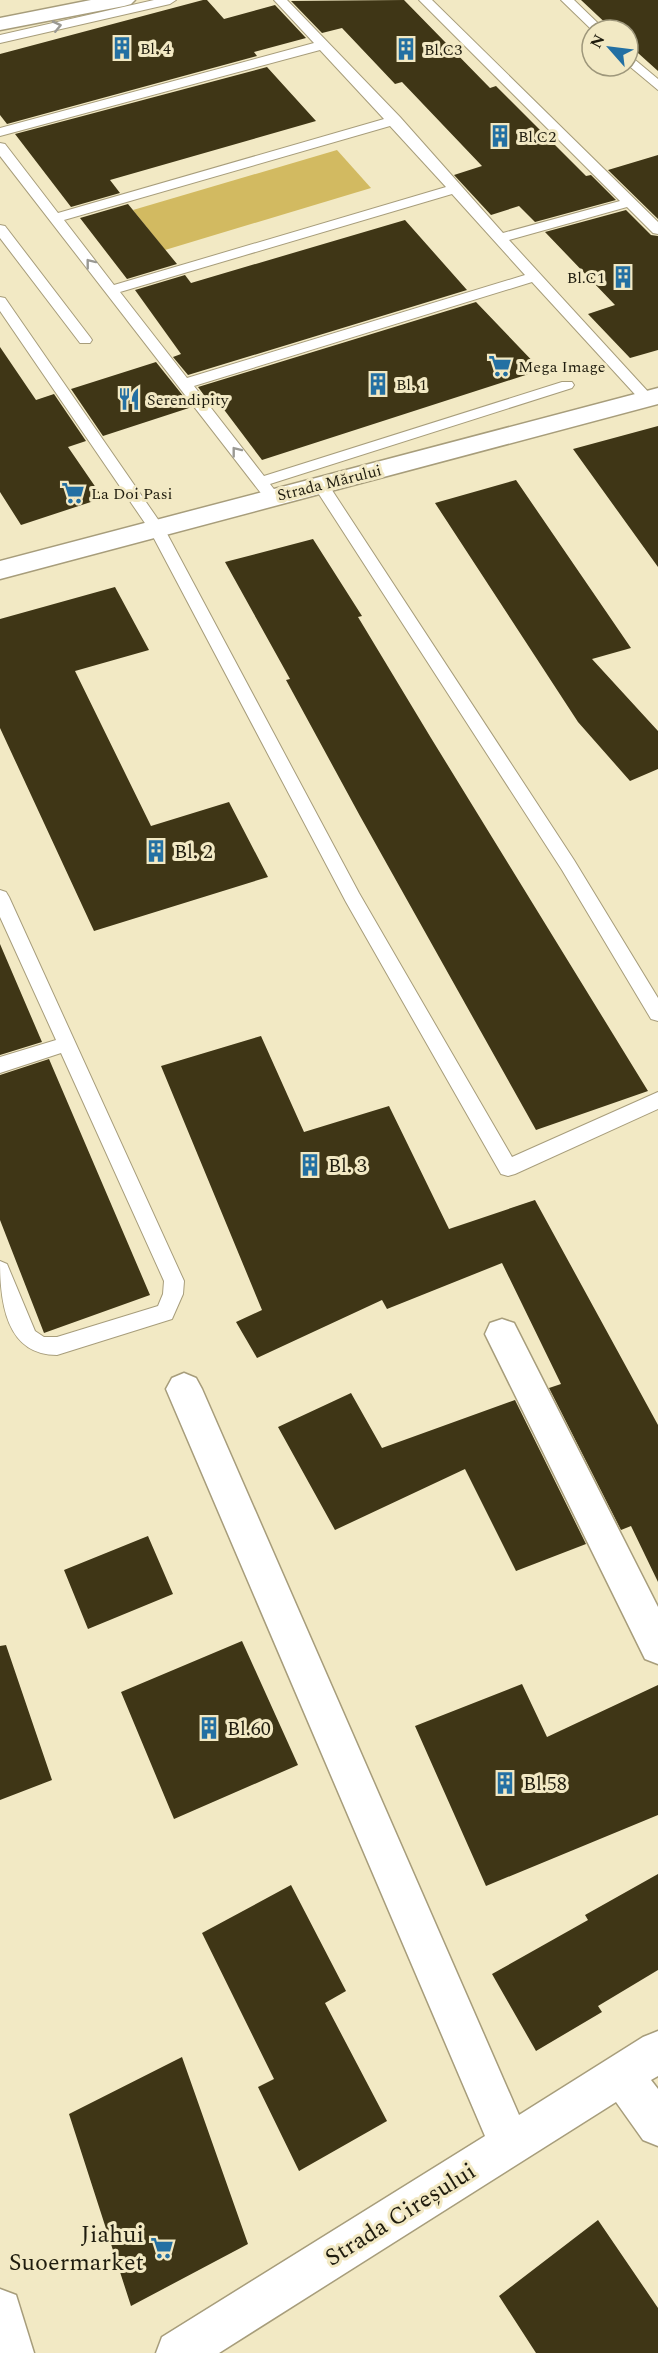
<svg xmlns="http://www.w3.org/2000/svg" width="658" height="2353" viewBox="0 0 658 2353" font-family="Spectral,serif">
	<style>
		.green { fill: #d2ba61 }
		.building { fill: #3f3616 }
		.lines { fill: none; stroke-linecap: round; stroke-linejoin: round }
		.service-casing { stroke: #a79d7b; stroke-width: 2 }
		.minor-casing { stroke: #a79d7b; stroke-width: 3 }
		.tertiary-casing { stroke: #a79d7b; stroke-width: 3 }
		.service { fill: #fff; fill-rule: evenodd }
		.minor { fill: #fff; fill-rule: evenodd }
		.tertiary { fill: #fff; fill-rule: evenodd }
		.oneway { stroke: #9a9993 }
		.labels { text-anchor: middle; stroke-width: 6; stroke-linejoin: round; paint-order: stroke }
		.far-poi-label { font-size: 16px; fill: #1f1c0e; stroke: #f2e9c4; text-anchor: start }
		.far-street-label { font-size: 16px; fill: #1f1c0e; stroke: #f2e9c4 }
		.poi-label { font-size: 20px; fill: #1f1c0e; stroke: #f2e9c4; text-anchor: start }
		.near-street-label { font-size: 24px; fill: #1f1c0e; stroke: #f2e9c4 }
		.near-poi-label { font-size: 24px; fill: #1f1c0e; stroke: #f2e9c4; text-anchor: end }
	</style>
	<rect width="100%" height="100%" fill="#f2e9c4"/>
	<path class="green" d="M337 150 371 188 165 250 133 210Z"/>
	<path class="building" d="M203 0H207L224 19 275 5 306 38 254 52 257 56 7 124 0 115V54Z
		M404 0 490 88 496 86 586 176 591 175 616 200 535 222 519 206 491 215 454 175 482 166 402 82 395 84 342 28 322 33 291 1Z
		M581 0H658V71L628 44V30H613Z
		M267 67 316 121 110 180 120 193 71 207 15 134Z
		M658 155V219L608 170Z
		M128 204 177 264 127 279 80 218Z
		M626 210 651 235 658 236V350L630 358 588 314 615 305 545 232Z
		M405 220 467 290 188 375 173 357 181 354 135 290 185 275 191 283Z
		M476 302 541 370 262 460 216 399 209 402 198 387Z
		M0 347 36 400 54 394 86 441 68 447 103 498 21 525 0 492Z
		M156 362 192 407 103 436 71 389Z
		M658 426V567L573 449Z
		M516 480 631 648 592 659 658 731V769L630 781 578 722 435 503Z
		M313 539 362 616 358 617 431 738 648 1091 536 1130 360 816 286 680 290 679 225 562Z
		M115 587 149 650 75 671 151 826 229 802 268 877 94 931 0 728V619Z
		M0 944 42 1042 0 1055Z
		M261 1036 304 1132 389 1106 449 1229 535 1200 658 1425V1582L631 1526 621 1530 549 1388 561 1384 502 1263 387 1309 382 1300 257 1358 236 1322 262 1310 161 1066Z
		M49 1059 150 1295 44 1333 0 1220V1075Z
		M351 1393 382 1448 515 1400 586 1544 516 1571 465 1469 335 1530 278 1427Z
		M148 1536 173 1594 88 1629 64 1570Z
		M242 1641 298 1765 174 1819 121 1692Z
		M6 1645 52 1780 0 1800V1646Z
		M522 1684 547 1737 658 1685V1815L486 1886 415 1726Z
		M658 1874V1970L598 2006 602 2012 536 2051 492 1974 588 1920 585 1915Z
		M291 1885 346 1991 325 2003 387 2121 299 2171 258 2087 274 2079 202 1933Z
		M182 2057 248 2244 131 2306 69 2114Z
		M598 2220 658 2308V2353H536L499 2296Z"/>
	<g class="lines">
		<g class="service-casing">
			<path id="service" d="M154 0H176L170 4 0 43V35Z
				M274 0H287L400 117 503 233 620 201 419 0H432L658 222V234L653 233 627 207 509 240 652 396 654 399 652 402H642L532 282 194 386 264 476 562 382H572L574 385 572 388 270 484 280 497 277 501H267L0 156V143L5 144 58 213 384 119 320 50 0 136V128L314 43ZM390 126 446 187 114 285 64 220ZM452 194 525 275 187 378 120 292Z
				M561 0H574L605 30H592Z
				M628 54 658 79V90L628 65Z
				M0 225 5 226 90 337 92 340 90 343H80L0 238Z
				M0 297 5 298 164 528 359 893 512 1157 658 1092V1109L515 1174 508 1176 501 1174 346 902 149 529 0 311Z
				M321 480 326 481 574 860 658 998V1021L651 1019 562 870 313 485Z
				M0 890 6 892 9 897 184 1281 183 1294 172 1319 57 1355C6 1355 0 1302 0 1261L7 1264 35 1331 44 1337H57L158 1306 163 1294 164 1281 61 1053 0 1073V1057L56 1040 0 917Z"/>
		</g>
		<g class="minor-casing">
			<path id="minor" d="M91 0H135L131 4 124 6 0 30V18Z
				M658 388V404L0 579V561Z
				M502 1319 514 1323 658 1607V1664L645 1659 485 1334 490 1323Z
				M184 1373 196 1378 202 1389 519 2115 643 2037 658 2031V2076L651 2080 658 2089V2146L643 2140 616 2102 219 2353H156L162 2337 485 2136 166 1389 172 1378Z"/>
		</g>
		<g class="tertiary-casing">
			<path id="tertiary" d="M0 2289 16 2295 34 2353H0Z"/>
		</g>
		<use href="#service" class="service"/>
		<use href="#minor" class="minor"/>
		<use href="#tertiary" class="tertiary"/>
	</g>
	<defs><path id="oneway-chevron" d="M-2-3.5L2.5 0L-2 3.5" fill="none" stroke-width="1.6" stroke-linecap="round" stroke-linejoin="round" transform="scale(1.5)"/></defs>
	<g class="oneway">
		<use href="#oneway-chevron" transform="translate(57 26) rotate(-13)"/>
		<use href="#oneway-chevron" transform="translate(90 263) rotate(-128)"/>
		<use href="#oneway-chevron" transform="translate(236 451) rotate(-128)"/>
	</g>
	<defs>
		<g id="building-bare" transform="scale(1.8)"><path d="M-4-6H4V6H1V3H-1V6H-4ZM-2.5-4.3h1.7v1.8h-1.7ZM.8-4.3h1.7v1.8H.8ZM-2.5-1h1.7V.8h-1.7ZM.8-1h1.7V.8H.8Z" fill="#2370a3" stroke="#f2e9c4" stroke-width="2.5" paint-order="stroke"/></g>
		<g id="supermarket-bare" transform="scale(1.8)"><path d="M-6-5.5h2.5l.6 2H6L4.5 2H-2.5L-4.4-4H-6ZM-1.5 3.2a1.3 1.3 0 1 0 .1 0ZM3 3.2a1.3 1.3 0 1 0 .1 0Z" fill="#2370a3" stroke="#f2e9c4" stroke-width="2.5" paint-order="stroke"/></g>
		<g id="restaurant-bare" transform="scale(1.8)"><path d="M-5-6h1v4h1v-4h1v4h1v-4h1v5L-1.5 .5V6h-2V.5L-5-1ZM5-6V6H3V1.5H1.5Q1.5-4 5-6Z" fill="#2370a3" stroke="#f2e9c4" stroke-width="2.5" paint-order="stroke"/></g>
	</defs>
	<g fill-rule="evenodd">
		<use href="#building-bare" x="122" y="48"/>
		<use href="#building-bare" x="406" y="49"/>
		<use href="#building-bare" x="500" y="136"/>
		<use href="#building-bare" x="623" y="277"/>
		<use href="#supermarket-bare" x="500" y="366"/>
		<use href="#building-bare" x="378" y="384"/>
		<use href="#restaurant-bare" x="129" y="399"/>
		<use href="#supermarket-bare" x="73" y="493"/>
		<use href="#building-bare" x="156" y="851"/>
		<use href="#building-bare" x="310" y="1165"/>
		<use href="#building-bare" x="209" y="1728"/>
		<use href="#building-bare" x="505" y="1783"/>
		<use href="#supermarket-bare" x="162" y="2248"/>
	</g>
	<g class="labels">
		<g class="far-poi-label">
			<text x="140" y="54">Bl. 4</text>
			<text x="424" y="55">Bl.C3</text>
			<text x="518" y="142">Bl.C2</text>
			<text x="605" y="283" text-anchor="end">Bl.C1</text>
			<text x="518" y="372">Mega Image</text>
			<text x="396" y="390">Bl. 1</text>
			<text x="147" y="405">Serendipity</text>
			<text x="91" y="499">La Doi Pasi</text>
		</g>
		<g class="far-street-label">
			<text transform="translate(329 482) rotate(-14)" y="6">Strada Mărului</text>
		</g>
		<g class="poi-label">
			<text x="174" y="858">Bl. 2</text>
			<text x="328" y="1172">Bl. 3</text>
			<text x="227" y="1735">Bl.60</text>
			<text x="523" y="1790">Bl.58</text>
		</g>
		<g class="near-street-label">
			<text transform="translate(400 2214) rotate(-32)" y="8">Strada Cireșului</text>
		</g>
		<g class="near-poi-label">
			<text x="144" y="2242">Jiahui<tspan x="144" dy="28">Suoermarket</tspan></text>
		</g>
	</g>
	<g transform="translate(610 48) rotate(298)"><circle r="28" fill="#f2e9c4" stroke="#9e977b" stroke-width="1.5"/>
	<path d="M0-4.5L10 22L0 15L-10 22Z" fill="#2370a3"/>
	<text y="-9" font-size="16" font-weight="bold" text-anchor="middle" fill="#1f1c0e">N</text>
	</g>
</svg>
